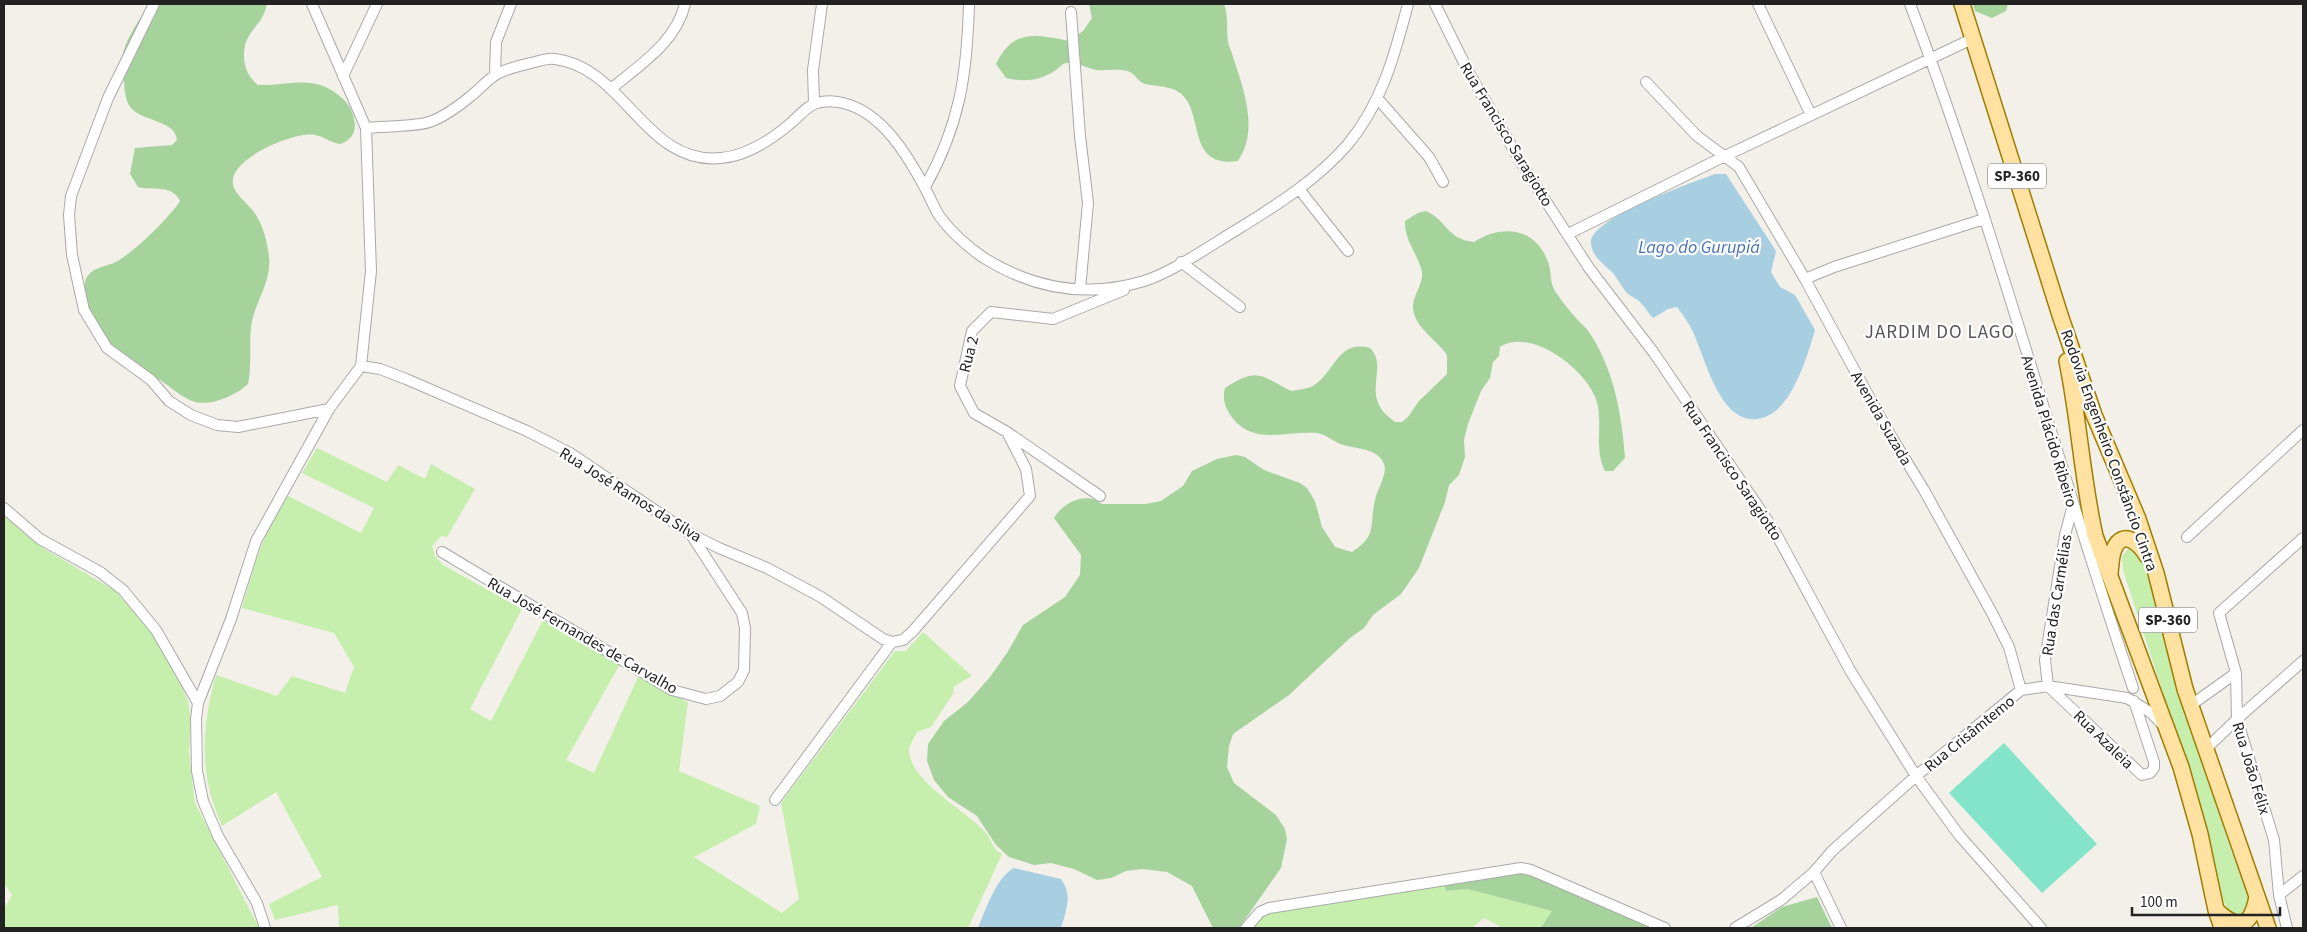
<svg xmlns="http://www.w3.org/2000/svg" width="2307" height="932" viewBox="0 0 2307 932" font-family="'Source Sans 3',sans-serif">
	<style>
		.grass { fill: #c6eead }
		.forest { fill: #a6d39c }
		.pitch { fill: #84e4ca }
		.water { fill: #a7cee1 }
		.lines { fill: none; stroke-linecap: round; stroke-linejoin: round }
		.street-casing { stroke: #a9a9a9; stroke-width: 12 }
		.primary-casing { stroke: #a07d00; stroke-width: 18 }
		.street { stroke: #fff; stroke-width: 10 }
		.primary { stroke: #ffe1a1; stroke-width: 15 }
		.labels { text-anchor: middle; stroke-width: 4.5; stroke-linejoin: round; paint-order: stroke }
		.shield { fill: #fff; stroke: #646464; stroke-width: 1 }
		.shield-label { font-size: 15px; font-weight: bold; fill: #222 }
		.street-label { font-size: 16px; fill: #222; stroke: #fff }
		.water-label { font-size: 18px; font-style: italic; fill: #4873b8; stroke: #fff }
		.quarter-label { font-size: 19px; letter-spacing: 1px; fill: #555; stroke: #fff }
	</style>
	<rect width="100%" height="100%" fill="#f2f0e9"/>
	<path class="grass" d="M317 448 387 482 398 465 425 479 431 464 475 489 447 537 441 536 432 546 435 556 443 565 522 609 470 709 491 721 543 620 620 664 566 760 594 773 638 677 688 702 679 771 760 806 756 824 694 857 782 913 799 899 781 803 895 651H906L923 632 972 676 954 686 953 694 931 727 917 732C915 737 910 744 909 750 909 782 968 811 987 834 994 843 990 847 1002 854L968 928H339L338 905 275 920 269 904 322 877 276 792 222 826C199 775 201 729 216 675L277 696 292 676 345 693 354 667 334 633 242 608C255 565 262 533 288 496L361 533 374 508 302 473Z
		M4 515 43 548 114 590 149 627 169 658 188 701 191 722 189 752 195 803 259 928H4V909L12 895 4 883Z
		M2129 548 2143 557 2147 569 2176 682 2232 853 2250 899 2247 913 2238 917 2229 914 2218 888 2203 816 2123 570 2122 556Z
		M1444 885 1446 891 1467 889 1552 911 1542 926 1537 928H1503L1484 918 1472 928H1253L1261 917 1272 913Z"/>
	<path class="forest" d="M149 4H267C263 23 252 27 246 42 241 58 245 75 258 85 291 86 314 73 342 98 350 105 354 114 355 125 355 135 349 141 340 144 331 143 323 136 315 135 295 131 228 159 233 184 234 194 247 202 253 211 263 224 267 241 269 257 272 283 254 302 251 327 249 346 252 365 248 384 236 395 213 406 195 402 182 398 171 387 160 380 148 372 126 364 117 355 102 340 83 305 85 283 87 270 101 267 111 264 128 259 171 216 180 201 172 184 154 191 138 187L130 174 135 148 172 145 177 140C176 121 143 121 132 109 125 102 125 92 124 83 124 76 122 67 122 60 124 40 139 21 149 4Z
		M1089 4H1224C1229 16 1226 29 1228 42 1229 47 1232 52 1233 57 1244 90 1259 130 1238 161 1182 169 1208 105 1175 90 1166 86 1154 86 1145 84 1138 82 1136 75 1130 72 1119 68 1107 71 1096 70 1088 68 1075 62 1066 63 1062 64 1057 70 1053 72 1038 81 1023 82 1006 78L996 64C1013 29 1035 34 1069 41L1083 31 1092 18Z
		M1973 4H2008L2006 11 1992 18 1975 11Z
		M1426 211C1447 220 1446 239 1474 242 1501 224 1536 227 1548 262 1552 272 1549 281 1555 291 1561 300 1568 309 1576 318 1580 323 1585 326 1589 332 1614 369 1622 415 1625 458L1613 471H1605C1593 447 1604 423 1596 399 1585 369 1531 327 1500 347L1499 356 1493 362 1490 378 1481 391 1468 424 1464 440 1465 457 1459 475 1449 485 1445 502 1419 568 1401 594 1373 615 1364 628 1350 638 1289 695 1233 734 1229 746 1227 767 1234 783 1276 815 1285 829 1287 839 1281 868 1239 928H1213L1192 886 1167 872 1142 869 1126 871 1111 878 1097 880 1074 869 1051 863 1034 865 1009 857 996 845 977 816 948 797 934 780 927 761 928 744 944 721 968 702 990 677 1007 653 1023 625 1065 597 1080 575 1081 555 1054 518C1063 502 1087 491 1102 504H1146L1161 501 1183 486 1192 471 1217 459 1236 455 1245 457 1264 470 1300 483 1307 488 1315 501 1322 527 1335 547 1352 552C1378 535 1369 526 1375 500 1377 489 1388 474 1384 464 1378 447 1353 449 1340 444 1332 440 1325 434 1316 433 1286 431 1252 446 1231 416 1225 407 1222 399 1225 388 1258 366 1261 376 1291 391 1297 390 1305 389 1311 387 1335 375 1336 339 1370 348 1386 364 1369 385 1379 405 1382 412 1389 417 1395 422H1402L1408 417 1419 401 1447 374V355C1438 341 1415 328 1413 309 1412 294 1426 283 1421 268 1416 252 1404 239 1405 221L1418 213Z
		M1518 871 1529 873 1651 928H1537L1542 926 1552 911 1467 889 1446 891 1444 885Z
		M1817 897 1832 928H1751L1782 907Z"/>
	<path class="pitch" d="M2004 743 2097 844 2042 893 1949 793Z"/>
	<path class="water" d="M1715 174H1726L1776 251 1771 272 1780 287 1795 295 1815 330C1807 357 1792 410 1762 418 1721 429 1706 360 1693 332 1689 323 1683 315 1677 307L1668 309 1653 318C1648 313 1646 308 1641 303 1637 298 1629 296 1626 292 1621 286 1618 279 1613 273 1604 264 1592 257 1591 243 1588 219 1694 182 1715 174Z
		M1014 868 1061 879C1073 896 1066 910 1061 928H978C985 911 997 876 1014 868Z"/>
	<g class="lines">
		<g class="street-casing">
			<path id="street" d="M154 4 108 98 71 196 69 215 72 255 84 310 107 348 151 380 169 401 191 415 217 425 238 427 329 409
				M1435 4 1469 73 1525 169 1589 268 1654 353 1774 530 1851 672 1916 776 1959 835 2041 928
				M1758 4 1811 115
				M1910 4C1995 228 2056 461 2133 688
				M1071 12 1080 136 1088 203 1080 289
				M495 75 496 42 511 4
				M343 76 377 4
				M1646 82 1697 136 1739 167 1805 279 1886 428 1924 490 1992 613 2009 647 2021 690
				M612 88C641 64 676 42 685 4
				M1378 99 1429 157 1443 182
				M814 103 813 70 822 4
				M366 128C382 126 419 127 432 121 445 116 460 105 471 96 480 89 488 79 497 74 508 68 523 65 535 62 542 60 548 58 555 59 624 67 646 166 721 158 747 156 771 140 791 123 799 116 808 105 817 103 826 100 835 101 843 103 882 112 908 156 925 188 930 197 934 208 940 217 952 233 968 247 984 258 1034 289 1088 298 1144 281 1173 272 1211 245 1238 229 1277 205 1318 179 1348 144 1382 103 1395 54 1408 4
				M925 187C960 125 967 74 969 4
				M1299 189 1348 251
				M1568 234 1725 156 1974 38
				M1181 262 1240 307
				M1805 279 1834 267 1984 219
				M361 366 380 369 406 379 527 431 570 453 689 533 719 548 767 568 821 597 883 639 892 642
				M1100 496 1007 432 974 413 960 386 972 331 991 312 1053 319 1124 290
				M4 508 40 539 100 572 123 590 156 630 198 703
				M2187 537 2303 430
				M442 552 672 690 706 699 720 696 738 682 744 670 745 628 742 613 690 533
				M2048 686 2142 775 2150 773 2154 768V762L2134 701
				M2048 686 2045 660 2065 535 2073 505
				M2191 705 2236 673
				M2207 748 2237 719 2303 661
				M775 800 892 642 903 640 913 631 1030 496 1026 469 1007 432
				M2279 895 2303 876
				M265 928 257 903 218 836 203 801 197 771 196 719 198 703 231 619 256 541 329 409 361 366 371 271 366 128 312 4
				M1246 928 1260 912 1269 908 1521 868 1531 870 1665 928
				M1735 928 1781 900 1814 872
				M1841 928 1814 872 1832 851 1916 776 2021 690 2048 686 2127 698 2150 712 2163 725
				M2287 928 2279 895 2274 840 2237 719 2236 673 2219 613 2303 538"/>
		</g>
		<g class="primary-casing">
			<path id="primary" d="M1962 4 2060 315 2094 415 2138 519 2156 573 2185 689 2268 928
				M2067 361C2079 419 2082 478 2095 536L2181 767 2200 834 2216 910 2222 928
				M2110 573C2111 565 2111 556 2114 549 2123 528 2140 544 2147 556
				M2217 911C2240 932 2251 926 2257 897"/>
		</g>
		<use href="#street" class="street"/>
		<use href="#primary" class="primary"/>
	</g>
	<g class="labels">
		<g class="shield">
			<rect x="1988" y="163.5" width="58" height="25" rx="4"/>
			<rect x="2139" y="607.5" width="58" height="25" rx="4"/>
		</g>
		<g class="shield-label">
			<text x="2017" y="181">SP-360</text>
			<text x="2168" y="625">SP-360</text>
		</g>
		<g class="street-label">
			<text transform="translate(1507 134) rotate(59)" y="6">Rua Francisco Saragiotto</text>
			<text transform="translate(968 354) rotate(-76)" y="6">Rua 2</text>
			<text transform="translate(1882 418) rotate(60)" y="6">Avenida Suzada</text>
			<text transform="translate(2050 431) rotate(73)" y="6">Avenida Plácido Ribeiro</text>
			<text transform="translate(2110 450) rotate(70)" y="6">Rodovia Engenheiro Constâncio Cintra</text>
			<text transform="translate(1733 470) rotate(56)" y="6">Rua Francisco Saragiotto</text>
			<text transform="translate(631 494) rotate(32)" y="6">Rua José Ramos da Silva</text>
			<text transform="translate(2056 595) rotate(-81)" y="6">Rua das Carmélias</text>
			<text transform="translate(583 635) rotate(30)" y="6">Rua José Fernandes de Carvalho</text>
			<text transform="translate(1969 733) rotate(-39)" y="6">Rua Crisâmtemo</text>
			<text transform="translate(2104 739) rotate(44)" y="6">Rua Azaleia</text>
			<text transform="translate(2252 768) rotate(73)" y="6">Rua João Félix</text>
		</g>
		<g class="water-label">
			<text x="1699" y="253">Lago do Gurupiá</text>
		</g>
		<g class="quarter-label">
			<text x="1940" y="338">JARDIM DO LAGO</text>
		</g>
	</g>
	<rect width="2307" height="932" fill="none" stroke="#222222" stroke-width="10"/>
	<path d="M2132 907v8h148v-8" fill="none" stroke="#222222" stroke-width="2.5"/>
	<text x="2140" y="907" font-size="15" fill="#222222" stroke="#ffffff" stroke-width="4" paint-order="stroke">100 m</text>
</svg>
